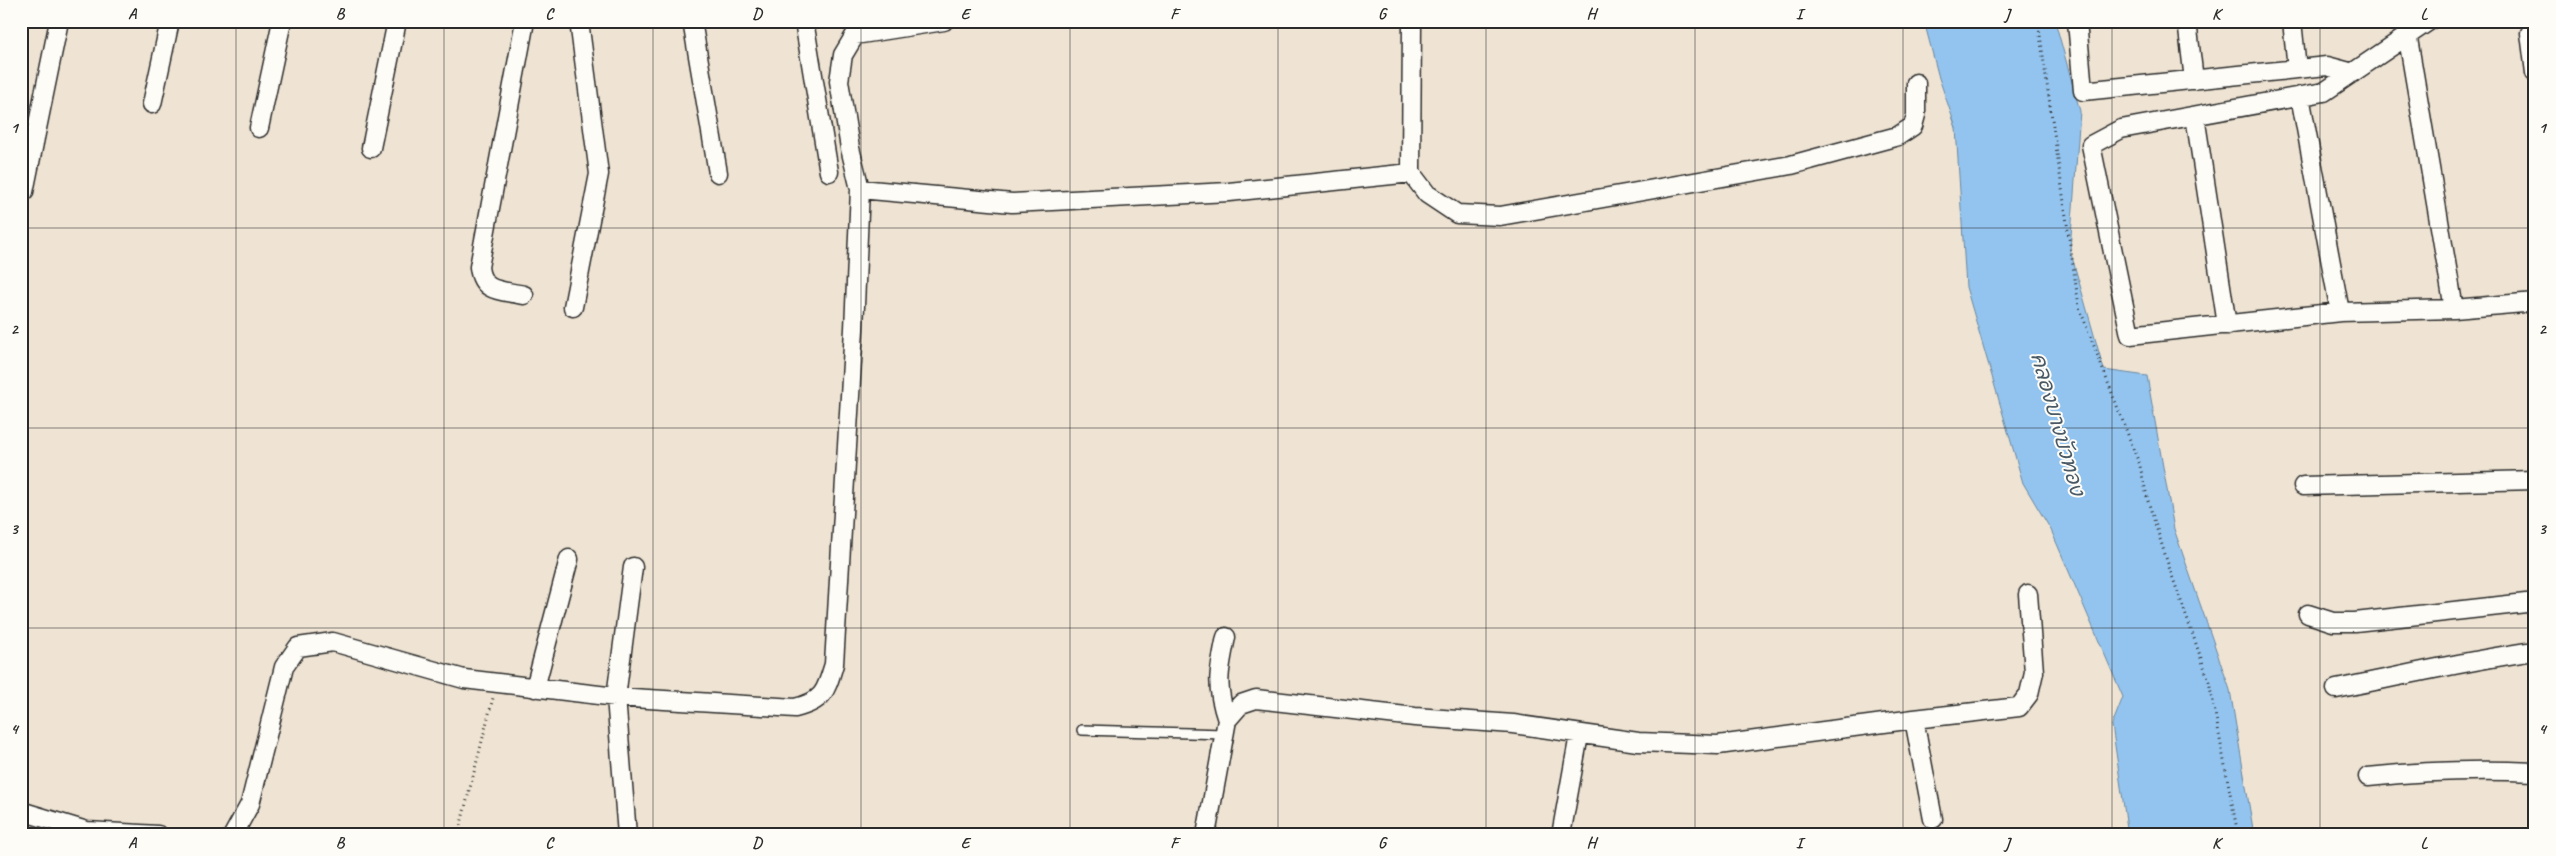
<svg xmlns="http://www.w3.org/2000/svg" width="2556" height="856" viewBox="0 0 2556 856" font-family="Caveat,'Playpen Sans Thai',sans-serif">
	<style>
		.water { fill: #93c4ef; stroke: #6987a1 }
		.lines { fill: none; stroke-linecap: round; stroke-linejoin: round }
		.lane-casing { stroke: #2b2b2b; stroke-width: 12 }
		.street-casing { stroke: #2b2b2b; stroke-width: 21 }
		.path { stroke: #2b2b2b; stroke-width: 3; stroke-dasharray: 1 4; stroke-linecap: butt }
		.lane { stroke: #fdfcf7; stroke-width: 9 }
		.street { stroke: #fdfcf7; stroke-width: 18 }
		.grid { fill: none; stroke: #2b2b2b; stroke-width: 1; stroke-opacity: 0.55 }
		.labels { text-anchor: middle; stroke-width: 4; stroke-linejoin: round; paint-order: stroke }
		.water-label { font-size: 21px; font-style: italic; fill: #4a5966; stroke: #fdfcf7 }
		.neatline { fill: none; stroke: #2b2b2b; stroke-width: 2 }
		.grid-label { font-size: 16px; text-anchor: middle; font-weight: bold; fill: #2b2b2b }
	</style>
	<rect width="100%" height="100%" fill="#efe4d3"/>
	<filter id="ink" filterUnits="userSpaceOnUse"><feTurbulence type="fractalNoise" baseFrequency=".02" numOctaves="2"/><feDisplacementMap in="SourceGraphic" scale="10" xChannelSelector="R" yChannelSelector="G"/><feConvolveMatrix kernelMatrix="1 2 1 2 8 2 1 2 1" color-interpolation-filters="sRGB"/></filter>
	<g filter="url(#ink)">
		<path class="water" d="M1924 21H2055L2080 111 2070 250 2104 370 2147 376 2174 529 2230 690 2254 835H2128L2112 725 2123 697 2051 530 2023 483 1966 287 1956 128 1939 78Z"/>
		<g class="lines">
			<g class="lane-casing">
				<path id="lane" d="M1082 730 1225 734"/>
			</g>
			<g class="street-casing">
				<path id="street" d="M692 21 718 173
					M804 21 829 172
					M1412 21 1411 173 1427 194 1457 214 1500 216 1791 165 1898 136 1913 126 1916 115V83
					M2077 21 2083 91 2327 66 2353 73
					M2187 21 2194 80
					M2292 21 2297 69
					M2405 21 2454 309
					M2530 33 2535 73
					M2300 96 2340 312 2454 309 2535 302
					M152 104 170 21
					M2195 116 2227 325
					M259 128 282 21
					M371 148 397 21
					M860 189 1012 203 1229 192 1411 173
					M24 192 59 21
					M524 295C501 290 482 293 479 267L525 21
					M573 307 599 174 579 21
					M2340 312 2130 335 2091 145 2121 129 2324 92 2429 21
					M2303 486 2535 480
					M2308 614 2333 622H2355L2535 602
					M1226 637C1219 671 1215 685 1227 720
					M535 688 569 559
					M2336 689C2402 676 2468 660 2535 651
					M1914 719 2019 707 2029 694 2034 672 2028 594
					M2368 777C2424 771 2478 769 2535 772
					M21 811 87 831 158 835
					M233 835 250 804 284 667 298 647 333 642 464 679 616 697 795 708C824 701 826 691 834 664L854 329 860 189 850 148 839 81 843 55 855 35 944 21
					M627 835 616 697 633 567
					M1206 835 1227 720 1241 704 1256 699 1415 717 1513 724 1638 742 1718 745 1914 719 1933 819
					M1561 835 1579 735"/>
			</g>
			<path class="path" d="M2038 21 2079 307 2140 466 2148 501 2169 567 2209 681 2238 835
				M458 835 493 698"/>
			<use href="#lane" class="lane"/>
			<use href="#street" class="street"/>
		</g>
	</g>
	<path class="grid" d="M236 21V835M444 21V835M653 21V835M861 21V835M1070 21V835M1278 21V835M1486 21V835M1695 21V835M1903 21V835M2112 21V835M2320 21V835M21 228H2535M21 428H2535M21 628H2535"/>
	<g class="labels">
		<g class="water-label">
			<text transform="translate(2058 424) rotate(74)" y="7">คลองบางบัวทอง</text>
		</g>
	</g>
	<rect width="2556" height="856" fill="none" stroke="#fdfcf7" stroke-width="55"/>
	<rect x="28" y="28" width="2500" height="800" class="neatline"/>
	<g class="grid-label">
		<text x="132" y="19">A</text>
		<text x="340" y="19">B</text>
		<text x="549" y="19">C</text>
		<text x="757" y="19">D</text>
		<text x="965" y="19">E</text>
		<text x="1174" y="19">F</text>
		<text x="1382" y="19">G</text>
		<text x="1591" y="19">H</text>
		<text x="1799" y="19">I</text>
		<text x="2007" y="19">J</text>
		<text x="2216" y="19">K</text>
		<text x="2424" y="19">L</text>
		<text x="14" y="133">1</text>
		<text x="2542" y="133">1</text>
		<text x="14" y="334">2</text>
		<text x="2542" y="334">2</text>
		<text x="14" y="534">3</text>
		<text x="2542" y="534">3</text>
		<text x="14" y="734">4</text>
		<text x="2542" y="734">4</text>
		<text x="132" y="848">A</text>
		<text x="340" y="848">B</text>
		<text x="549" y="848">C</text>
		<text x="757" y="848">D</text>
		<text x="965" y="848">E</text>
		<text x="1174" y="848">F</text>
		<text x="1382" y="848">G</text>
		<text x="1591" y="848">H</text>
		<text x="1799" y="848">I</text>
		<text x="2007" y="848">J</text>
		<text x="2216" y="848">K</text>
		<text x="2424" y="848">L</text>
	</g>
</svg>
